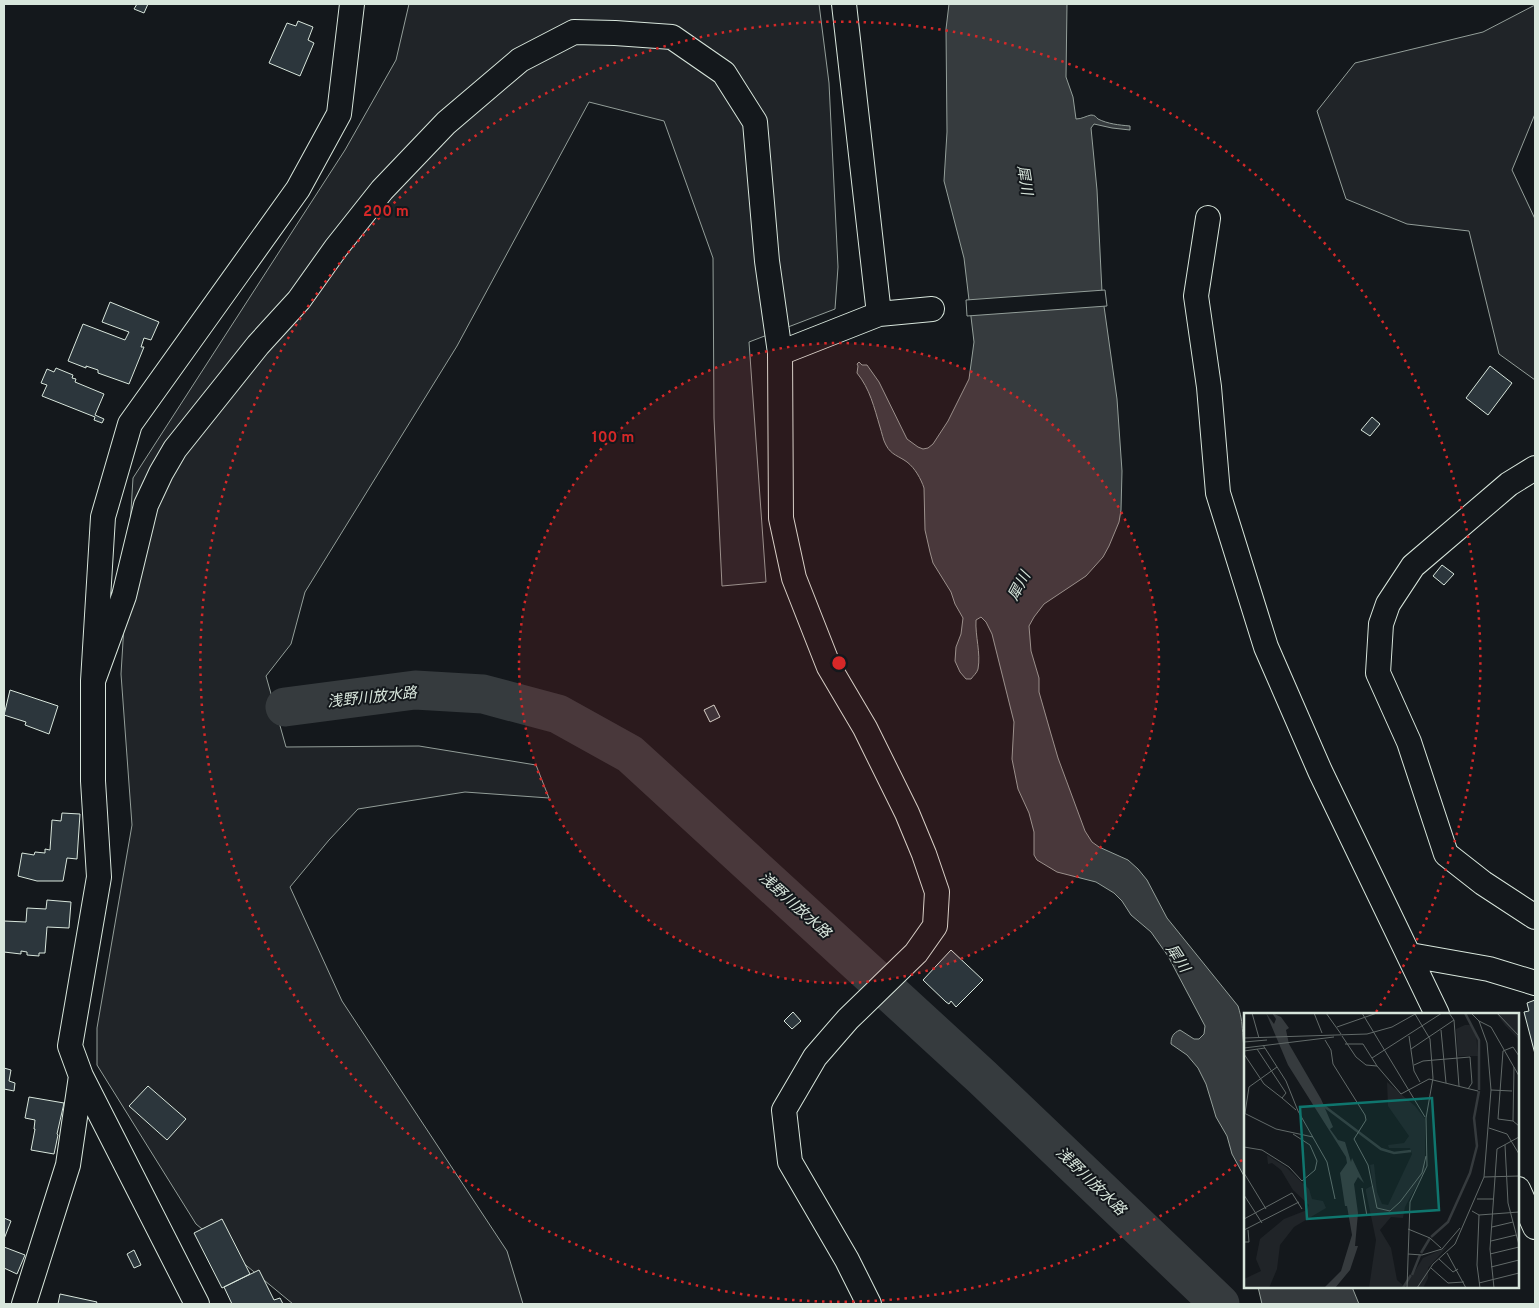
<svg xmlns="http://www.w3.org/2000/svg" width="1539" height="1308" viewBox="0 0 1539 1308" font-family="Overpass,'Noto Sans JP',sans-serif">
	<style>
		.green { fill: #202428; stroke: #939e99 }
		.water { fill: #363b3e; stroke: #939e99 }
		.pier { fill: #14181c; stroke: #939e99 }
		.lines { fill: none; stroke-linecap: round; stroke-linejoin: round }
		.river { stroke: #363b3e; stroke-width: 39 }
		.building { fill: #2c363c; stroke: #d8e6dc }
		.minor-casing { stroke: #d8e6dc; stroke-width: 26 }
		.minor { stroke: #14181c; stroke-width: 24 }
		.ring { fill: none; stroke: #d62828; stroke-width: 2.5; stroke-dasharray: 2.5 5 }
		.labels { text-anchor: middle; stroke-width: 4; stroke-linejoin: round; paint-order: stroke }
		.water-label { font-size: 15px; font-style: italic; fill: #d8e6dc; stroke: #14181c }
		.inset-river { fill: none; stroke: #363b3e; stroke-width: 2.5 }
		.inset-road { fill: none; stroke: #626a69; stroke-width: 1 }
		.view { fill: #0f766e; fill-opacity: 0.15; stroke: #0f766e; stroke-width: 2.5 }
		.inset-edge { fill: none; stroke: #d8e6dc; stroke-width: 2.5 }
		.centre { fill: #d62828; stroke: #14181c; stroke-width: 2.5 }
		.ring-label { font-size: 15px; text-anchor: middle; font-weight: bold; fill: #d62828; stroke: #14181c; stroke-width: 4; stroke-linejoin: round; paint-order: stroke }
	</style>
	<rect width="100%" height="100%" fill="#14181c"/>
	<path class="green" d="M409 4H819L829 83 838 267 835 309 749 342 766 582 722 586 714 418 713 258 664 121 589 102 457 346 305 592 291 644 266 676 286 747 419 746 536 765 549 798 465 792 358 809 329 840 290 887 342 1001 507 1251 523 1304H293L196 1224 97 1065V1028L132 825 121 674 133 478 345 150 396 60Z
		M1535 5V114L1512 170 1535 219V380L1499 354 1469 231 1407 224 1346 199 1317 111 1355 63 1483 32Z"/>
	<path class="water" d="M949 4H1067L1066 77 1073 97 1076 119C1082 119 1086 116 1091 115 1095 115 1096 117 1098 119 1108 124 1119 125 1130 126V130L1112 128 1094 124 1091 128 1097 190 1102 292 1117 399 1122 471 1121 510 1119 522 1109 546 1103 557 1086 576 1044 604 1034 617 1029 626 1031 651 1039 678V692L1051 734 1058 758 1085 831 1092 842 1099 847 1128 860 1138 869 1147 880 1167 918 1238 1006C1242 1018 1242 1025 1243 1037 1244 1052 1247 1066 1245 1081 1244 1091 1243 1099 1245 1109V1182L1244 1176 1232 1154 1227 1136 1216 1117 1206 1084 1198 1068 1187 1055 1171 1044C1171 1037 1173 1033 1180 1030L1194 1039H1199L1204 1034 1205 1026 1168 956 1151 932 1131 915 1122 901 1114 893 1096 882 1057 872 1037 860 1034 855V832L1029 813 1018 789 1012 759 1014 722 992 634 986 622 981 617 976 620C975 636 981 653 978 669 977 673 973 676 971 679H966L960 672 955 661 956 647 961 634 963 618 955 604 951 592 933 563 930 552 925 530 924 488C921 479 915 468 907 462 899 456 891 455 886 445 883 440 882 433 880 427 874 407 870 389 857 373L858 366 857 364 859 362 862 365H867L879 382 907 439 918 447 923 449 928 448 933 444 948 421 969 379 974 342 964 258 944 181 947 132 946 29Z
		M1258 1287H1352L1359 1304H1262Z"/>
	<path class="pier" d="M1105 290 1107 306 967 316 966 300Z"/>
	<g class="lines">
		<path class="river" d="M285 707 415 690 483 694 558 714 630 754 982 1077 1220 1304"/>
	</g>
	<path class="building" d="M137 4H148L144 13 134 9Z
		M298 21 313 27 308 40 314 43 300 76 269 63 287 23 296 26Z
		M110 302 159 322 151 340 144 338 141 347H144L129 384 98 373V370L86 366V368L68 361 83 324 125 340 129 332 102 322Z
		M1490 366 1512 383 1488 415 1466 398Z
		M56 368 73 375 72 378 76 379 75 382 104 394 95 415 104 419 102 423 94 420 95 417 42 396 47 385 41 383 47 369 54 372Z
		M1372 417 1380 424 1370 436 1361 430Z
		M1442 565 1454 574 1444 585 1433 576Z
		M10 690 58 706 49 734 25 725 26 722 4 715Z
		M714 705 720 717 710 722 704 710Z
		M62 813 80 814 77 859 67 858 63 881H37L18 876 22 853 34 855 35 852 45 853V849L50 850 52 820 61 821Z
		M47 900 71 902 69 928 47 927 45 953H39V956L27 955V952L21 951V954L4 952V921L26 922 27 908 46 909Z
		M951 950 983 980 956 1007 951 1001 949 1004 946 1002 923 980Z
		M1535 1000V1054L1524 1012 1529 1011 1527 1003Z
		M793 1012 801 1021 792 1029 784 1021Z
		M4 1068 11 1070 9 1081 15 1083 14 1091 4 1089V1093Z
		M148 1086 186 1119 167 1140 129 1106Z
		M29 1097 64 1103 57 1134 58 1135 54 1154 31 1150 35 1129H34L35 1120 25 1118Z
		M4 1218 11 1221 4 1239Z
		M222 1219 250 1274 222 1288 194 1233Z
		M4 1247 25 1255 17 1274 4 1268Z
		M134 1250 141 1265 134 1268 127 1254Z
		M259 1270 274 1300 280 1298 283 1304H232L224 1287Z
		M60 1294 97 1302 96 1304H58Z"/>
	<g class="lines">
		<g class="minor-casing">
			<path id="minor" d="M844 4 879 314
				M1208 218 1196 296 1209 387 1218 493 1266 647 1320 771 1437 1014
				M780 353 879 314 932 309
				M1535 468 1509 484 1413 566 1388 604 1381 624 1378 673 1409 742 1446 854 1483 883 1535 917
				M93 681 124 596 146 505 161 473 175 449 258 345 299 300 336 248 382 190 446 123 520 60 574 32 615 33 672 37 724 73 755 122 767 261 780 353 781 518 794 578 829 667 865 728 907 813 924 854 937 892 935 926 916 953 848 1019 815 1057 784 1110 790 1162 847 1260 869 1304
				M1410 955 1489 969 1535 983
				M1518 1189 1535 1227
				M24 1304 68 1165 81 1076
				M197 1304 81 1076 70 1046 99 877 93 781V681L103 517 130 424 298 189 339 114 352 4"/>
		</g>
		<use href="#minor" class="minor"/>
	</g>
	<circle cx="839" cy="663" r="320" fill="#d62828" fill-opacity=".12"/>
	<g class="ring">
		<circle cx="839" cy="663" r="320"/>
		<path d="M1242 1160A640 640 0 1 1 1376 1012"/>
	</g>
	<g class="labels">
		<g class="water-label">
			<text transform="translate(1025 180) rotate(81)" y="5">犀川</text>
			<text transform="translate(1019 586) rotate(-62)" y="5">犀川</text>
			<text transform="translate(372 697) rotate(-6)" y="5">浅野川放水路</text>
			<text transform="translate(795 905) rotate(42)" y="5">浅野川放水路</text>
			<text transform="translate(1178 958) rotate(57)" y="5">犀川</text>
			<text transform="translate(1091 1181) rotate(44)" y="5">浅野川放水路</text>
		</g>
	</g>
	<g transform="translate(1244 1013)">
		<rect width="275" height="275" fill="#14181c"/>
		<path d="M252 0H275V27L261 12ZM221 12H227L232 20 234 43H214L212 16ZM143 69 171 93 181 106V157L161 194 159 205 147 204 136 217 147 235 153 267 161 274 179 245 203 234 184 255V265L179 275H125L132 227 122 179V176L129 172 126 152 130 151 133 179 138 191 144 192 168 141 166 135H145L144 132 160 130 165 123 144 93ZM23 142 42 154 65 176 68 186 79 188 82 195 50 214 36 232 33 256 25 275H0V266L17 258 12 246 16 226 40 206 63 197 65 192 49 177 37 157 28 150 24 151Z" fill="#202428"/>
		<path d="M22 0 30 11 32 6 28 0 37 4 45 15 42 17 45 31 77 86 89 114 86 116 94 127 101 129 107 149 108 145 120 170 114 164 110 171 114 200 111 233H114L106 257 91 275H80L97 258 108 222 103 193H98H101L96 160 103 150 102 144 44 52Z" fill="#363b3e"/>
		<path class="inset-river" d="M221 0 235 27V77M76 90 137 136 150 140 167 138M187 224 204 209 226 160 233 133 230 105 235 78M177 240 186 225M168 262 176 242M159 275 167 262"/>
		<path class="inset-road" d="M8 0 15 25M70 0 78 20M82 0 97 21M118 0 181 104M205 0 210 7 215 73M253 0 275 23M235 8 247 14 275 63M93 14 133 0M197 17 202 70M98 23 112 44 122 52 133 53M165 23 170 58 176 69M0 25 123 21 148 14 173 0M81 27 87 37 89 51 121 102 122 107 110 126 124 152 133 195 146 198 156 189 178 160 182 143M0 29 23 27M101 31H119L133 53 157 81 185 66 234 78M19 32 42 68 54 98 83 149 91 186M0 35 90 24M167 36 210 7M0 38 21 35M259 38 254 106 269 108 275 113M259 38 269 34 275 43M0 41 20 71 38 85 42 80 13 36M128 45 198 0M170 52 179 48 226 44 228 70 224 76M247 77 268 78M38 85 52 97M0 100 32 116 69 124M1 100 5 74 33 54M269 108 270 54M245 115 263 121 275 141M261 132 264 190 275 232M0 134 18 137 45 154 58 168 71 157 73 148 66 132 49 121M0 160 22 196M240 164 275 163M118 175 123 203M0 182 18 210M233 186H250M228 198 235 202 275 199M235 202 233 252 236 275M0 206 48 180 58 196M248 214 269 209M164 216 186 225 197 235M0 217 55 189M247 228 272 222M0 229H5L4 217M203 240 222 275M164 241 178 242 198 236 216 215M246 241 275 234M195 246 209 259 214 256M247 254 275 247M187 255 204 270 220 269M235 270 275 260M163 275 166 189 183 153 182 105 189 65 186 26 171 1M173 275 189 251 211 231 240 164 247 77 243 30 235 8 227 0M250 275 246 236 253 136 275 124"/>
		<path class="view" d="M188 85 195 197 63 206 56 94Z"/>
		<rect width="275" height="275" class="inset-edge"/>
	</g>
	<circle cx="839" cy="663" r="8" class="centre"/>
	<g class="ring-label">
		<text x="386" y="216">200 m</text>
		<text x="613" y="442">100 m</text>
	</g>
	<rect width="1539" height="1308" fill="none" stroke="#d8e6dc" stroke-width="10"/>
</svg>
